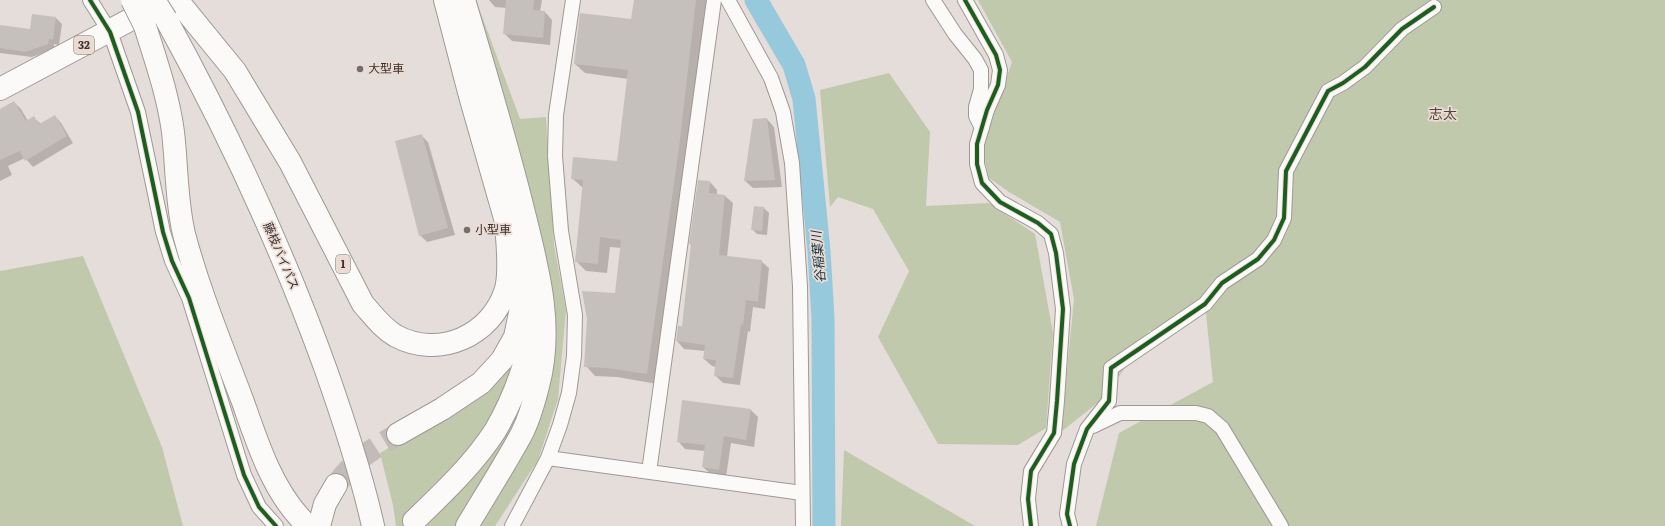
<svg xmlns="http://www.w3.org/2000/svg" width="1665" height="526" viewBox="0 0 1665 526" font-family="Literata,'Noto Sans JP',serif">
	<style>
		.green { fill: #c0c9ac }
		.shadow { fill: #0003 }
		.lines { fill: none; stroke-linecap: round; stroke-linejoin: round }
		.river { stroke: #95c9db; stroke-width: 23 }
		.building { fill: #c6c0bc }
		.highway-tunnel { stroke: #c2bbb7; stroke-width: 22; stroke-dasharray: 22 11; stroke-linecap: butt }
		.street-casing { stroke: #9f9895; stroke-width: 16 }
		.primary-casing { stroke: #9f9895; stroke-width: 24 }
		.highway-casing { stroke: #9f9895; stroke-width: 24 }
		.street { stroke: #fbfaf9; stroke-width: 14 }
		.primary { stroke: #fbfaf9; stroke-width: 22 }
		.highway { stroke: #fbfaf9; stroke-width: 22 }
		.highway-bridge-casing { stroke: #9f9895; stroke-width: 24; stroke-linecap: butt }
		.highway-bridge { stroke: #fbfaf9; stroke-width: 22 }
		.cycleway-casing { stroke: #ebdbd3; stroke-width: 6 }
		.cycleway { stroke: #1b5e20; stroke-width: 4 }
		.poi-dot { fill: #756e6a; stroke: #ebdbd3; stroke-width: 1.5 }
		.labels { text-anchor: middle; stroke-width: 3.5; stroke-linejoin: round; paint-order: stroke }
		.shield { fill: #ebdbd3; stroke: #6e6560; stroke-width: 1 }
		.shield-label { font-size: 11px; font-weight: bold; fill: #38322f }
		.poi-label { font-size: 12px; fill: #38322f; stroke: #ebdbd3; text-anchor: start }
		.street-label { font-size: 12px; fill: #38322f; stroke: #ebdbd3 }
		.water-label { font-size: 13px; font-style: italic; fill: #123743; stroke: #ebdbd3 }
		.quarter-label { font-size: 14px; fill: #52453f; stroke: #ebdbd3 }
	</style>
	<rect width="100%" height="100%" fill="#e5ddd9"/>
	<path class="green" d="M476 0 520 119 546 117 554 245 566 310 558 399 538 460 495 526H475L545 385 471 7Z
		M978 0H1665V526H1096L1119 433 1213 382 1205 304 1151 332 1150 330 1106 396 1061 432 1074 299 1060 222 1009 192 989 178 982 149 1012 62Z
		M889 73 930 132 926 206 989 203 1035 234 1053 333 1046 428 1018 445 938 444 878 337 909 271 873 209 838 197 830 207 820 90Z
		M83 256 162 447 183 526H0V271Z
		M517 344 514 381 480 445 416 526H396L393 505 380 453 457 407Z
		M529 361 527 407 462 526H417L468 477Z
		M844 450 975 526H841Z"/>
	<path class="shadow" d="M489 0H542L540 12H545L552 20 550 45 512 41 504 33 507 8 495 7Z
		M635 0H707L657 384 617 377 595 376 586 366 616 294 621 248 610 247 607 273 586 271 576 261 583 188 572 178 618 162 628 79 585 73 575 64 632 20Z
		M56 18 62 24 59 45 54 44V49L32 57 0 53V26L31 30Z
		M14 102 21 109 28 121 34 118 41 124 55 116 61 123 73 143 33 167 25 158 8 166 12 175 0 181V110Z
		M767 119 774 127 782 187 753 188 745 181 754 120Z
		M421 135 428 142 455 235 427 242 420 235Z
		M710 182 717 190V195L725 196 733 203 727 257 761 261 769 268 765 309 753 307 750 332 748 331 740 385 723 383 715 375 717 367 712 366 704 359 705 351 684 349 677 341 679 327H683L692 246 690 244Z
		M764 208 769 213 767 235 757 234 752 229Z
		M751 410 758 417 754 447 731 443 726 477 711 474 703 467 705 451 685 449 678 441Z"/>
	<g class="lines">
		<path class="river" d="M756 0 794 65 804 99 819 251 823 318 824 526"/>
	</g>
	<path class="building" d="M506 0H534L533 10 545 11 543 38 503 34Z
		M634 0H696L679 148 647 374 607 368 584 367 587 319 582 291 615 293 621 240 600 237 598 264 575 262 583 180 571 179 573 157 617 161 628 70 574 64 580 13 631 19Z
		M32 14 56 17 53 40 49 39 48 44 25 52 0 48V25L30 29Z
		M14 101 26 121 34 116 39 124 55 115 67 136 25 161 20 151 0 160V109Z
		M767 118 775 180 744 181 753 119Z
		M422 134 448 228 419 236 395 141Z
		M698 180 710 181 709 193 725 195 719 255 762 260 758 302 746 300 743 325 741 324 733 378 714 376 716 360 703 359 705 345 676 341 678 326H682L691 244H689Z
		M754 206 764 207 762 231 751 230Z
		M682 400 751 409 746 440 724 436 719 470 702 467 705 445 677 442Z"/>
	<g class="lines">
		<path class="highway-tunnel" d="M336 485C354 460 372 449 398 434"/>
		<g class="street-casing">
			<path id="street" d="M90 0 110 32 138 112 163 232 172 261 189 298 244 475 259 507 276 526
				M728 0 771 78 783 112 792 163 800 286 803 526
				M933 0 955 34 975 59 981 70V89L976 107V116L982 128
				M965 0 996 55 1000 70 998 85 987 110 977 144V164L982 183 1000 202 1038 223 1051 234 1056 253 1063 309 1057 401 1054 433 1031 471 1028 499 1031 526
				M1093 426 1120 413H1196L1208 416 1222 428 1281 526
				M548 458 802 493
				M649 472 714 0
				M512 526 548 458 560 425 569 393 574 356 575 315 561 231 555 156 556 115 573 0
				M1070 526 1067 514 1074 464 1087 429 1109 401 1111 368 1205 304 1222 283 1258 259 1274 240 1284 218 1286 171 1328 91 1343 83 1365 67 1402 29 1434 7"/>
		</g>
		<g class="primary-casing">
			<path id="primary" d="M0 89 156 6"/>
		</g>
		<g class="highway-casing">
			<path id="highway" d="M177 0 235 71 290 162 363 304C373 315 382 328 396 336 439 359 492 336 506 289 511 270 507 242 506 222
				M464 0C484 67 504 134 521 201 536 262 555 324 538 386 534 402 529 420 521 435 504 466 485 496 467 526
				M166 19C228 132 282 248 326 370 344 421 361 472 373 526
				M145 26C156 61 168 95 173 132 177 166 176 200 184 234 199 291 222 346 243 402 257 442 272 489 302 520
				M398 434 442 409 481 383 502 360 515 337 521 308V287L518 255 506 222 470 96 445 0
				M414 521C443 493 473 465 495 431 508 409 518 385 525 361 530 347 531 331 534 316
				M319 526 325 504 336 485"/>
		</g>
		<use href="#street" class="street"/>
		<use href="#primary" class="primary"/>
		<use href="#highway" class="highway"/>
		<g class="highway-bridge-casing">
			<path id="highway-bridge" d="M132 0 145 26
				M154 0 166 19"/>
		</g>
		<use href="#highway-bridge" class="highway-bridge"/>
		<g class="cycleway-casing">
			<path id="cycleway" d="M90 0 110 32 138 112 163 232 172 261 189 298 244 475 259 507 276 526
				M965 0 996 55 1000 70 998 85 987 110 977 144V164L982 183 1000 202 1038 223 1051 234 1056 253 1063 309 1057 401 1054 433 1031 471 1028 499 1031 526
				M1070 526 1067 514 1074 464 1087 429 1109 401 1111 368 1205 304 1222 283 1258 259 1274 240 1284 218 1286 171 1328 91 1343 83 1365 67 1402 29 1434 7"/>
		</g>
		<use href="#cycleway" class="cycleway"/>
	</g>
	<g class="poi-dot">
		<circle cx="360" cy="69" r="4"/>
		<circle cx="467" cy="230" r="4"/>
	</g>
	<g class="labels">
		<g class="shield">
			<rect x="74" y="36" width="20" height="18" rx="3"/>
			<rect x="336" y="255" width="14" height="18" rx="3"/>
		</g>
		<g class="shield-label">
			<text x="84" y="49">32</text>
			<text x="343" y="268">1</text>
		</g>
		<g class="poi-label">
			<text x="368" y="73">大型車</text>
			<text x="475" y="234">小型車</text>
		</g>
		<g class="street-label">
			<text transform="translate(281 256) rotate(67)" y="4">藤枝バイパス</text>
		</g>
		<g class="water-label">
			<text transform="translate(818 257) rotate(-95)" y="5">谷稲葉川</text>
		</g>
		<g class="quarter-label">
			<text x="1443" y="119">志太</text>
		</g>
	</g>
</svg>
